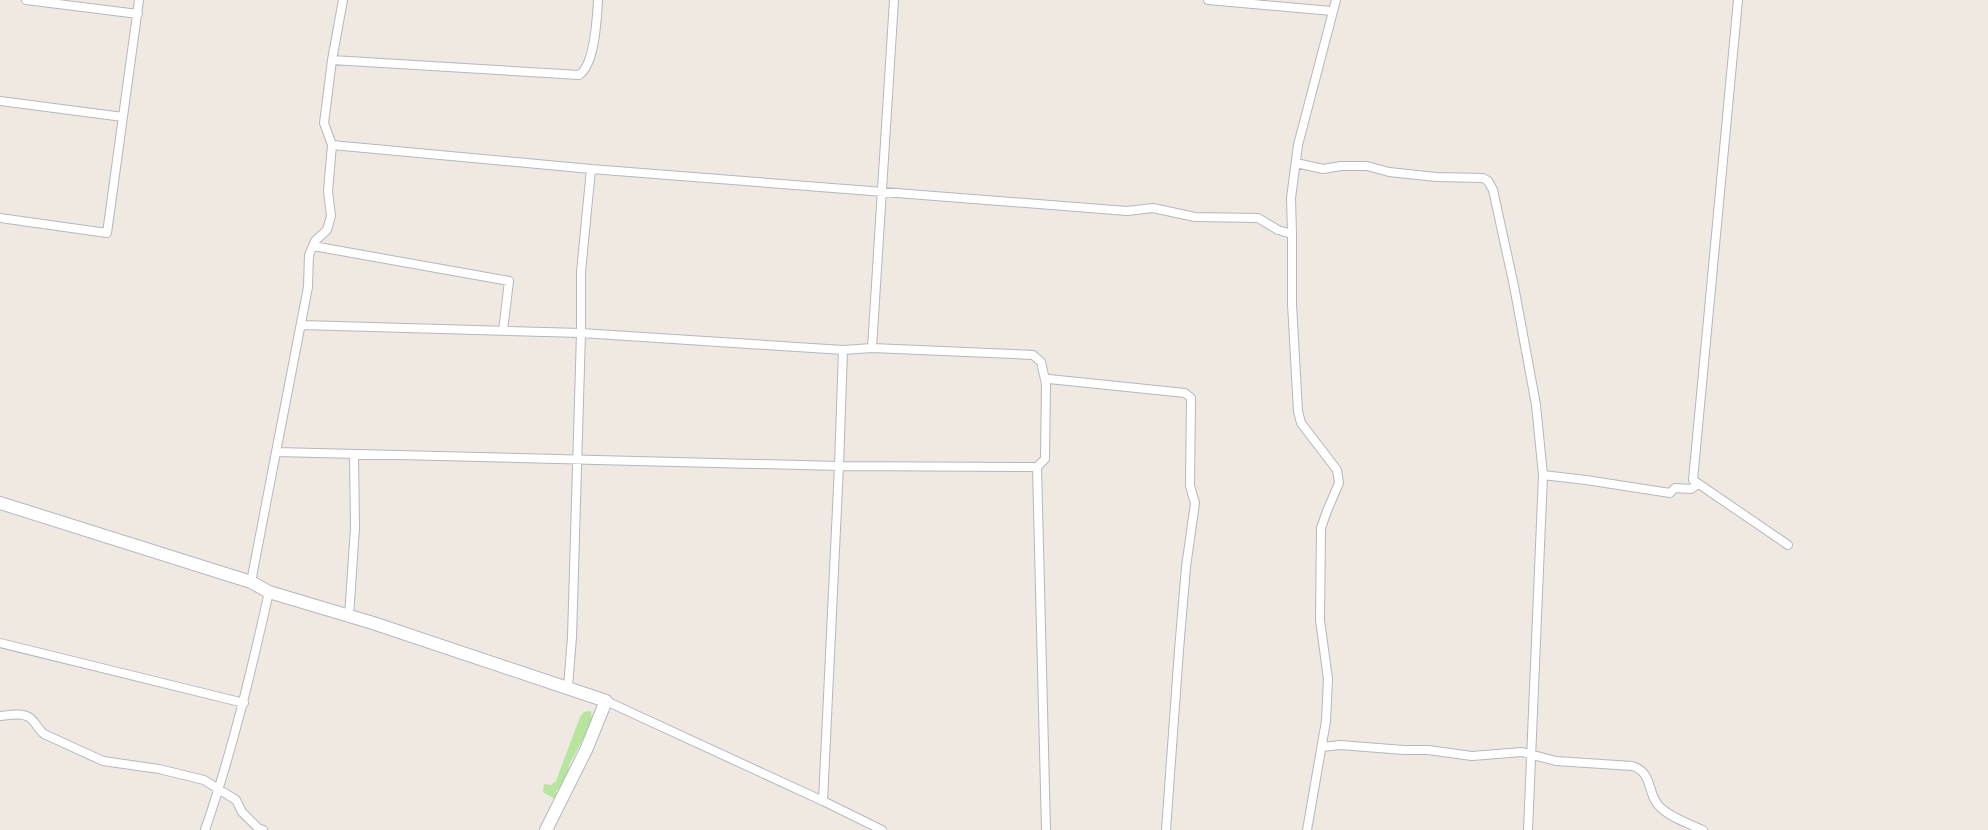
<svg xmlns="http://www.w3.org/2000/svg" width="1988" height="830" viewBox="0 0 1988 830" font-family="'Open Sans',sans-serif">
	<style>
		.green { fill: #b6e59e }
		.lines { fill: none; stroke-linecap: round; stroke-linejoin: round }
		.street-casing { stroke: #b4b7c1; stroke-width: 10 }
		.secondary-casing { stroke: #b4b7c1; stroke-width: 14 }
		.street { stroke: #fff; stroke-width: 8 }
		.secondary { stroke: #fff; stroke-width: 12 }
	</style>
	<rect width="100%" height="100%" fill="#efe9e1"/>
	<path class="green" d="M591 711 592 722 569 765 568 773 561 786 556 791 558 796 556 800 543 792 544 784 551 785 556 781 580 717 584 712Z"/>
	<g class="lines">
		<g class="street-casing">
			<path id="street" d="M26 0 138 14
				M343 0 332 60 324 123 332 145 591 169 1127 211 1153 208 1195 217 1258 218 1278 230 1292 234 1291 198 1298 145 1336 0
				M894 0 872 348 843 350 839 466 1037 467 1046 830
				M1208 0 1332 11
				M1738 0 1693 480 1788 545
				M332 60 579 75C595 65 597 18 598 0
				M0 101 123 117
				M1296 163 1323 169 1341 166H1367L1389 172 1436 177 1483 178 1488 181 1493 190 1514 286 1536 405 1543 475 1528 830
				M0 218 107 233 139 0
				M1292 234V304L1298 411 1301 423 1337 470 1339 483 1327 511 1321 528 1320 620 1328 679 1326 721 1307 830
				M313 246 509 281 503 331
				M302 325 581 333 843 350
				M872 348 1033 355 1041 362 1046 384 1045 459 1037 467
				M1049 379 1185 393 1191 398 1190 486 1195 503 1186 567 1179 650 1166 830
				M276 452 308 287 309 255 315 241 327 230 331 216 328 191 332 145
				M1543 475 1586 480 1670 493 1675 488 1691 489 1698 484
				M251 582 276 452 839 466 823 801
				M349 616 355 528 354 454
				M0 643 244 703
				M568 687 572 637 581 333V272L591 169
				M606 701 823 801 882 830
				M0 716C11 715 27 711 34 722 38 727 39 730 44 734L103 761 159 769 204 780 236 800 242 812 258 828 263 830
				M1322 747 1340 745 1404 750H1428L1472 756 1522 752 1556 761 1632 766C1654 772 1646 795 1661 808 1672 818 1689 824 1703 830
				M205 830C232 752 251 672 269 592"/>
		</g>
		<g class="secondary-casing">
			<path id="secondary" d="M0 503 251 582 269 592 373 623 606 701 586 750 546 830"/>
		</g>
		<use href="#street" class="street"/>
		<use href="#secondary" class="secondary"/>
	</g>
</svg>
